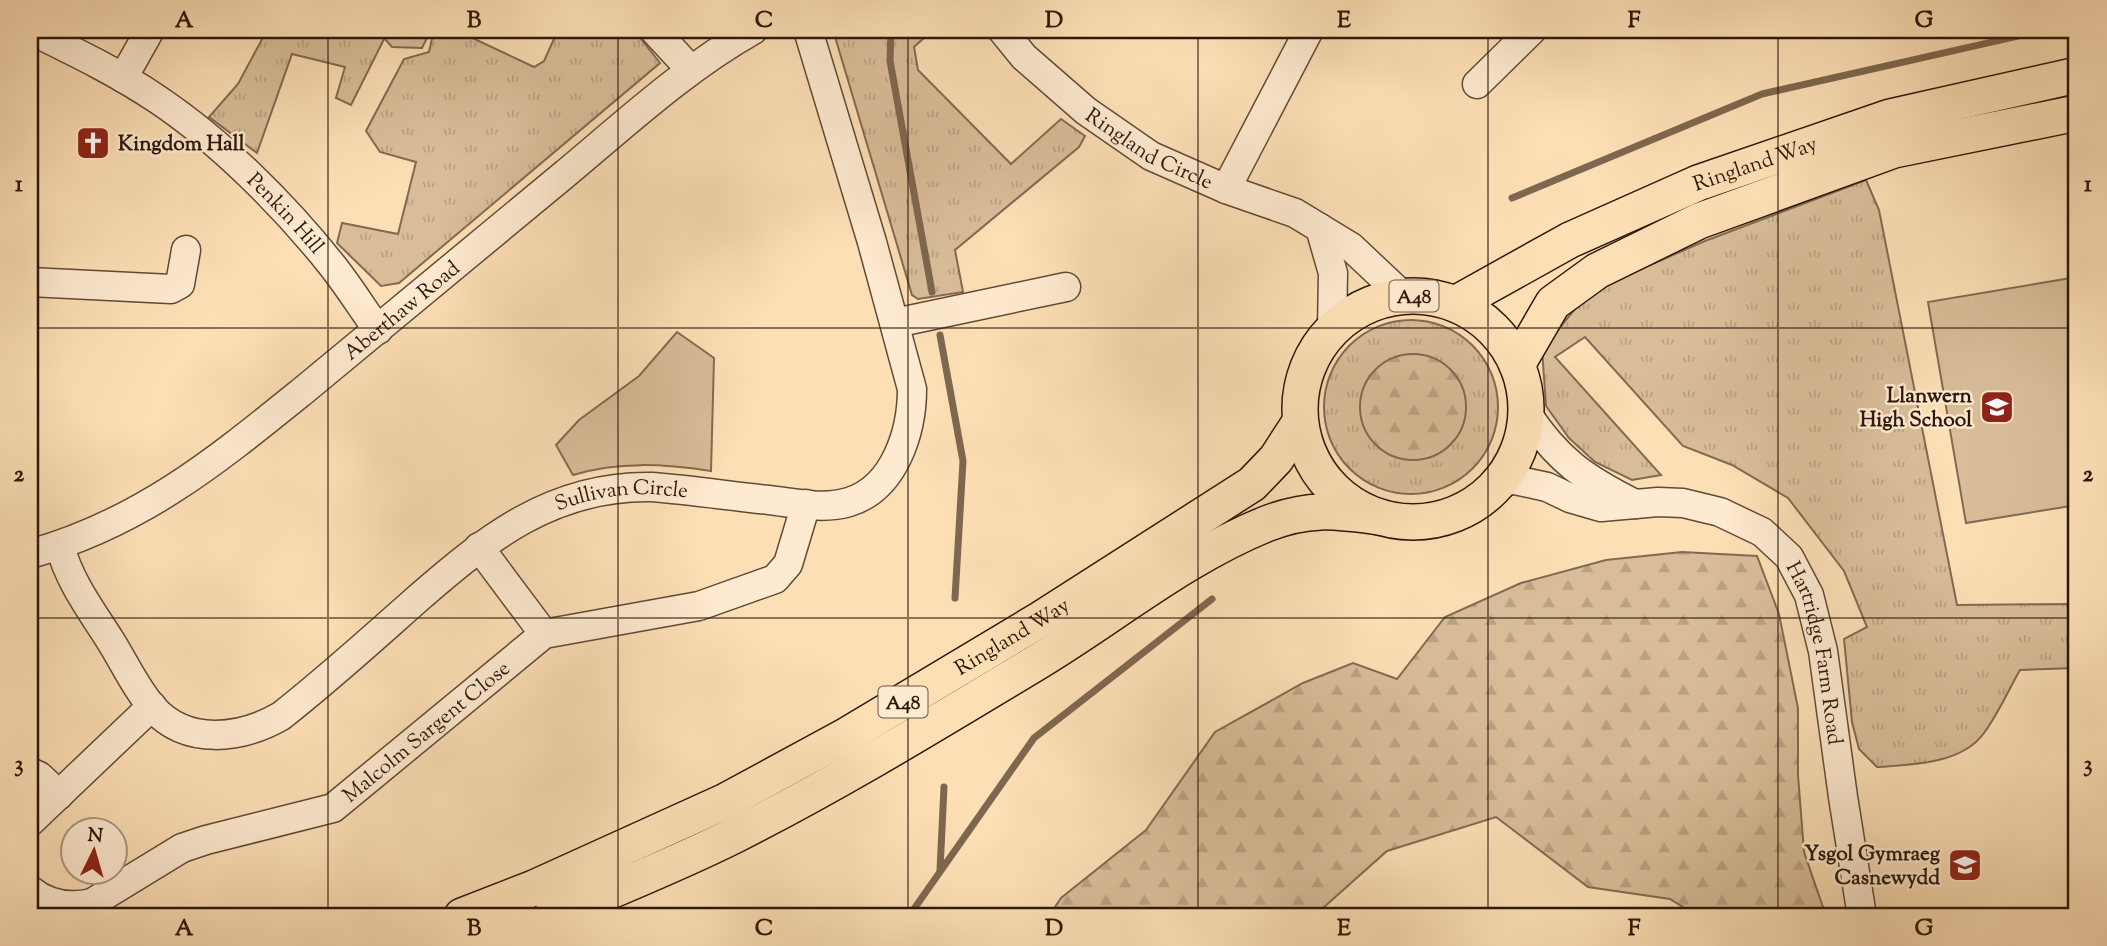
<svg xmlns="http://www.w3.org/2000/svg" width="2107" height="946" viewBox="0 0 2107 946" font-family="'Sorts Mill Goudy',serif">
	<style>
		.grass { fill: url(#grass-tufts); stroke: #826a52; stroke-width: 2 }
		.forest { fill: url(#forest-firs); stroke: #826a52; stroke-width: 2 }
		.green { fill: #d9bd99; stroke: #826a52; stroke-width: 2 }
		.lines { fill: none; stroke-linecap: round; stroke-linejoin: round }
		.stream { stroke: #7e674f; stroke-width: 7 }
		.minor-casing { stroke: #604a36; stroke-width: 31 }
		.major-casing { stroke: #2b180b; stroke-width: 38 }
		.minor { stroke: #feead0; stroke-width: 28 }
		.major { stroke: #fddfb6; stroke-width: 35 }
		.grid { fill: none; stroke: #2b180b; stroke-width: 2; stroke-opacity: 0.55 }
		.labels { text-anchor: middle; stroke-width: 5; stroke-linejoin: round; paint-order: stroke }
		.shield { fill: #feead0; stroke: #6a5746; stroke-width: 2 }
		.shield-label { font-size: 19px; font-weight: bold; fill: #2b180b }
		.poi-label { font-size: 21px; font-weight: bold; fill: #2b180b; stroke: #feead0; text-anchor: end }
		.street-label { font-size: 21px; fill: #2b180b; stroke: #feead0 }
		.neatline { fill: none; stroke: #2b180b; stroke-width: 2.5 }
		.grid-label { font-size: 23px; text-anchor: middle; font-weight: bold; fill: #2b180b }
	</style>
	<defs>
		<pattern id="grass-tufts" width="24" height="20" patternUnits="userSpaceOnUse" patternTransform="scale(1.75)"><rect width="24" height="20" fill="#d9bd99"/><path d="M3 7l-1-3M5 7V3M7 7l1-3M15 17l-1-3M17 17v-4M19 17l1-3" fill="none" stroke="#baa282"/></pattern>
		<pattern id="forest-firs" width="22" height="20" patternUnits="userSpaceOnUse" patternTransform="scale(1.75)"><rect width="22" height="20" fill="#d9bd99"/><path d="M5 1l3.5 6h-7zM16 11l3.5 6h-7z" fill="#baa282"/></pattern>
	</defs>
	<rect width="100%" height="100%" fill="#fddfb6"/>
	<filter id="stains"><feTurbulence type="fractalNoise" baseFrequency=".00286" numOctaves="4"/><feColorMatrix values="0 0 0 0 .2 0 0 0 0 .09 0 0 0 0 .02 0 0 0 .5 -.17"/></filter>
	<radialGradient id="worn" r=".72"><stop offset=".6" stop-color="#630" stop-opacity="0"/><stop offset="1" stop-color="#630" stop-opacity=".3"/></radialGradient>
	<path class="grass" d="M267 30H377L384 39 351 105 336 98 345 67 292 54 257 153 209 117 238 84Z
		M434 30H465L466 35 534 67 544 61 558 30H634L660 63 399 283 381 286 337 243 342 223 398 234 416 162 380 152 366 131 404 59 429 52Z
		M833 30H933L914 47 918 70 1011 164 1061 119 1085 136 1079 147 955 250 963 292 918 299 912 295Z
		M1866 180 1879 210 1957 605 2077 604V668L2020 670C2008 691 1998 714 1984 733 1962 764 1911 765 1877 767L1859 749 1852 722 1844 639 1867 627 1844 571 1788 498 1732 465 1683 446 1585 337 1555 357 1661 475 1632 480 1595 462 1569 438 1546 406 1542 349 1575 309 1609 283 1705 241Z
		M1324 407a87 87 0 1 1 174 0a87 87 0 1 1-174 0Z"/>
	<path class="forest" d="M1360 407a53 53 0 1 1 106 0a53 53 0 1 1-106 0Z
		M1682 552 1757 556 1779 614 1798 708V775L1804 852 1826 916H1697L1670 899 1588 887 1496 817 1387 851 1314 916H1049L1061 898 1146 830 1215 732 1303 683 1353 663 1397 679 1445 617 1521 583 1606 560Z"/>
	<path class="green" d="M377 30H431L422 48 392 47Z
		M2077 277V505L1966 523 1928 302Z
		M677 332 714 358 711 471C664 464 618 461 573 475L556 445 579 420 639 376Z"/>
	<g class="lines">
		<path class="stream" d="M891 30 890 61 932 292
			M1512 198 1762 94 2045 30
			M940 335 963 461 955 598
			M940 870 944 787
			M909 916 1034 738 1212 599"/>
		<g class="minor-casing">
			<g id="minor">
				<path id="s1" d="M30 30C73 51 117 72 157 99 220 141 284 205 331 264 348 285 362 308 378 330"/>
				<path d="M654 30 691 70"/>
				<path id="s2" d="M1002 30 1024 57 1086 111 1151 156 1226 189 1295 213 1351 247 1403 296"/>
				<path d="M123 78 150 30"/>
				<path d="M1477 84 1532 30"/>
				<path d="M1226 189 1309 30"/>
				<path d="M1320 228 1333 273 1332 328"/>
				<path d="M30 282 171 289 180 284 186 250"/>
				<path d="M895 323 1066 287"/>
				<path d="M1526 412C1557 460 1585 479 1635 504"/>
				<path id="s3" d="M1500 481 1515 480 1547 487 1570 498 1601 507 1658 502 1683 503 1720 512 1762 532 1789 557 1809 595 1823 651 1843 797 1862 916"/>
				<path id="s4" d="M60 546C69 581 91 610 110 640 124 662 136 689 153 708 187 746 241 739 281 716 327 680 371 640 415 601 486 539 552 485 652 487 691 490 730 496 769 500 795 503 823 510 849 502 895 488 912 431 912 389L872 242 808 30"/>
				<path d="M479 547 544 634"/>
				<path id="s5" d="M30 554C141 523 216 461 304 390 391 319 478 247 565 174 625 124 684 69 753 30"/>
				<path d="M30 772 39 776 59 795"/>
				<path d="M30 822 152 706"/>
				<path id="s6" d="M30 890C48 905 70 908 92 903L182 848 206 840 333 808 544 634 699 606 775 579 788 564 806 504"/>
			</g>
		</g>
		<g class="major-casing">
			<g id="major">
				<circle cx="1413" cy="409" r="113"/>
				<path id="s7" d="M1455 304 1570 240 1698 183 1890 117 2077 75"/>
				<path d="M1517 365 1553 303 1597 271 1699 221 1894 150 2077 113"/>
				<path id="s8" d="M462 916 534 888 726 801 844 737 1041 619 1252 484 1276 459 1300 422"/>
				<path d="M551 916C612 890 675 865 735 835 838 783 936 723 1034 664 1111 618 1182 558 1266 524 1309 507 1335 511 1380 517"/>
			</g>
		</g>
		<use href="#minor" class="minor"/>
		<use href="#major" class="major"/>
	</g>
	<path class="grid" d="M328 30V916M618 30V916M908 30V916M1198 30V916M1488 30V916M1778 30V916M30 328H2077M30 618H2077"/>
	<defs>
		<g id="church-square" transform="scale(1.75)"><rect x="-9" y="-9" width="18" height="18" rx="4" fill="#8f2418" stroke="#feead0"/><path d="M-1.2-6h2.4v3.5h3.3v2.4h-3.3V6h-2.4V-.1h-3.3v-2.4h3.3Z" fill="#fff"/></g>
		<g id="school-square" transform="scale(1.75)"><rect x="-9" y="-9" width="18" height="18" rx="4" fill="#8f2418" stroke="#feead0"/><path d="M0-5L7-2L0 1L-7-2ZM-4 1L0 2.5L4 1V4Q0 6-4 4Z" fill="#fff"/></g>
	</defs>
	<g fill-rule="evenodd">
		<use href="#church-square" x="93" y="143"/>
		<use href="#school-square" x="1997" y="407"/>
		<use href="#school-square" x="1965" y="865"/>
	</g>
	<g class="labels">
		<g class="shield">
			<rect x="1389.5" y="280.5" width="49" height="31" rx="5"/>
			<rect x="878.5" y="686.5" width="49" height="31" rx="5"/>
		</g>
		<g class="shield-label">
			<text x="1414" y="303">A48</text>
			<text x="903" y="709">A48</text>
		</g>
		<g class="poi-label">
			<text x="118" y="150" text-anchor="start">Kingdom Hall</text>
			<text x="1972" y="402">Llanwern<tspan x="1972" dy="24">High School</tspan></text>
			<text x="1940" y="860">Ysgol Gymraeg<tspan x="1940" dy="24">Casnewydd</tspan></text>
		</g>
		<g class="street-label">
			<text dy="7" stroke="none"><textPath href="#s2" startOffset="191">Ringland Circle</textPath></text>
			<text dy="7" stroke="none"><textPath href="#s7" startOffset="332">Ringland Way</textPath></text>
			<text dy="7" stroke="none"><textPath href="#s1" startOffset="317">Penkin Hill</textPath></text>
			<text dy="7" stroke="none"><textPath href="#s5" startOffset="448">Aberthaw Road</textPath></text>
			<text dy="7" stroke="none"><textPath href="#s4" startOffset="742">Sullivan Circle</textPath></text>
			<text dy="7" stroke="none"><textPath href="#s8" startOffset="618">Ringland Way</textPath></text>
			<text dy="7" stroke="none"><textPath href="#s3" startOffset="410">Hartridge Farm Road</textPath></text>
			<text dy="7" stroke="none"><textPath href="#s6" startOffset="448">Malcolm Sargent Close</textPath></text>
		</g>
	</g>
	<rect width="2107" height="946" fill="none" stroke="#fddfb6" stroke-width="77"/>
	<g transform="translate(94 851) rotate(5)"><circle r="33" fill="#feead0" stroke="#aa9681" stroke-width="2"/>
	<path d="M0-5L12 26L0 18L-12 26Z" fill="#8f2418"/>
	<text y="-10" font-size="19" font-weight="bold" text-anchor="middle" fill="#2b180b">N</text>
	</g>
	<rect x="38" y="38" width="2030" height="870" class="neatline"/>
	<g class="grid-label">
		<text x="184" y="27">A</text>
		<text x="474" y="27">B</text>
		<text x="764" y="27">C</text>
		<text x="1054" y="27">D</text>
		<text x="1344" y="27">E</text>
		<text x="1634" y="27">F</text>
		<text x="1924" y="27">G</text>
		<text x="19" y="191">1</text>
		<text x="2088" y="191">1</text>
		<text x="19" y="481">2</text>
		<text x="2088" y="481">2</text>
		<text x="19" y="771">3</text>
		<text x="2088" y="771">3</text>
		<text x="184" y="935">A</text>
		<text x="474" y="935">B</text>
		<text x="764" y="935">C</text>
		<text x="1054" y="935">D</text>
		<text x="1344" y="935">E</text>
		<text x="1634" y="935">F</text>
		<text x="1924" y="935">G</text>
	</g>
	<rect width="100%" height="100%" filter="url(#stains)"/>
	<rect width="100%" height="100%" fill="url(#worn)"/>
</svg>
